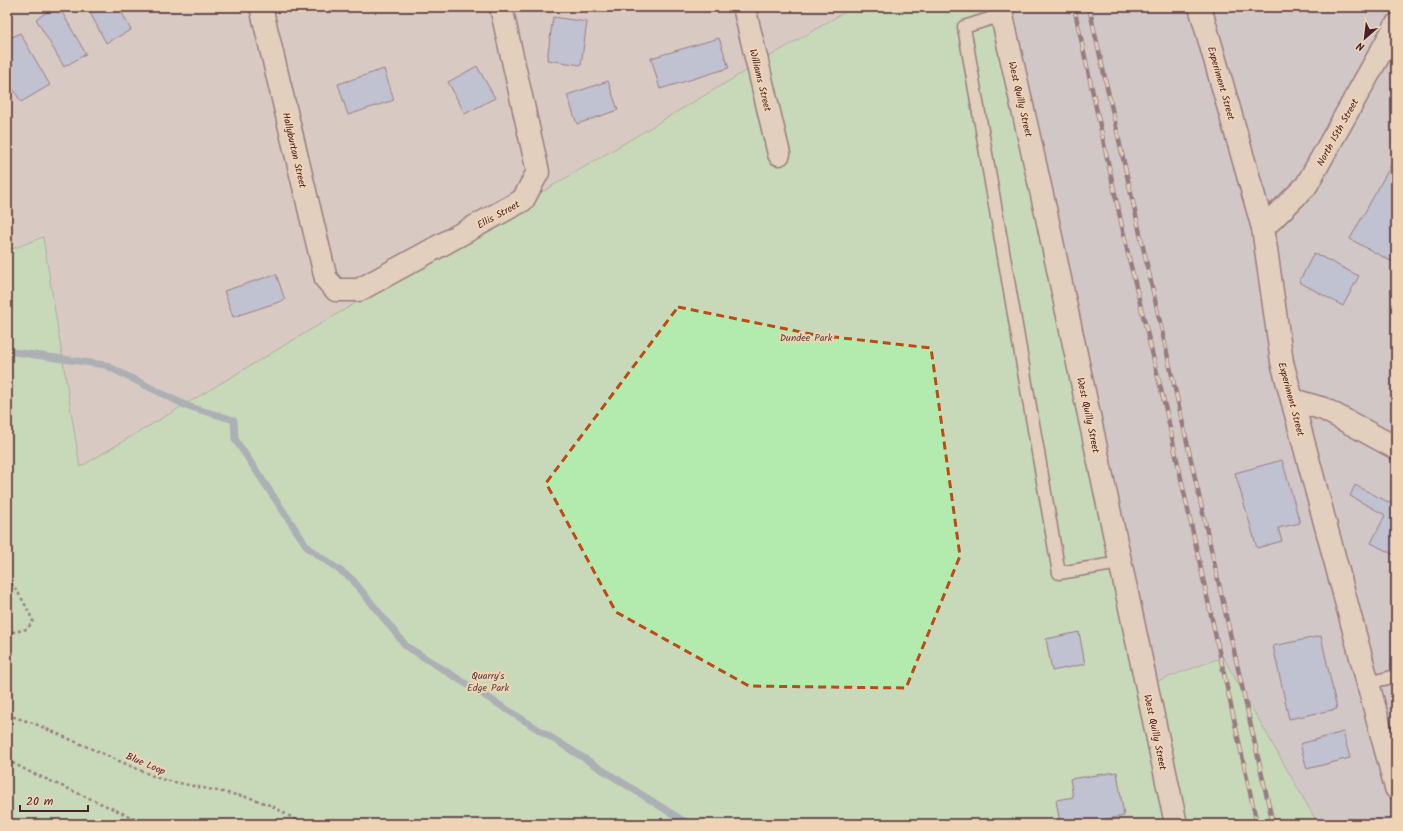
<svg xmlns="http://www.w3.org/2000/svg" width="1403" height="831" viewBox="0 0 1403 831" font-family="Kalam,sans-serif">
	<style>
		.built { fill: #c8c4cd }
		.green { fill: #b3ebaf; stroke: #7e856d }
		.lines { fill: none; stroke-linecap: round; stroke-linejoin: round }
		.stream { stroke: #7791a5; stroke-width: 7 }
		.building { fill: #a3b5e3; stroke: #4a1f2b }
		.lane-casing { stroke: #4a1f2b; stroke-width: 15 }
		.street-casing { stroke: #4a1f2b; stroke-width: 25 }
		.secondary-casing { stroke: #4a1f2b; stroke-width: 25 }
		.path { stroke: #4a1f2b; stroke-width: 2.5; stroke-dasharray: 3 3; stroke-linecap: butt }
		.lane { stroke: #eed4b5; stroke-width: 12 }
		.street { stroke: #eed4b5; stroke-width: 22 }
		.secondary { stroke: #eed4b5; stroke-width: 22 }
		.rail-casing { stroke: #4a1f2b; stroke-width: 4.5 }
		.rail { stroke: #eed4b5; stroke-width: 3; stroke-dasharray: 9; stroke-linecap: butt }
		.marked { fill: none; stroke: #c04a14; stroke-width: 3; stroke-dasharray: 8 5; stroke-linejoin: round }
		.labels { text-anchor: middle; stroke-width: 4; stroke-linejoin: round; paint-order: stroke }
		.street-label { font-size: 10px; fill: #4a1f2b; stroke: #eed4b5 }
		.park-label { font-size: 10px; fill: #5a3e3f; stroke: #eed4b5 }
	</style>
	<rect width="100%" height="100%" fill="#d8cbc3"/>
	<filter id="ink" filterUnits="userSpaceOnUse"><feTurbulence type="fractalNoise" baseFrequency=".025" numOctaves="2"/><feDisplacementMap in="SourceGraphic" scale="8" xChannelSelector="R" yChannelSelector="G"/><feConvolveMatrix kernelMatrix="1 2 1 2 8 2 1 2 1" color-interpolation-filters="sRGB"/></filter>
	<g filter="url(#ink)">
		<path class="built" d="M1001 7H1396V824H1318L1223 657 1144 686Z"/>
		<path class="green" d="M853 7H1001L1144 686 1223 657 1318 824H7V251L43 237 80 467Z"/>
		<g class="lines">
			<path class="stream" d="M7 351 105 365 187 406 234 420 235 439 308 548 352 579 406 646 682 820 690 824"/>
		</g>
		<path class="building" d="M56 7H59L86 54 64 67 36 19Z
			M87 7H119L131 30 106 43Z
			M553 17 587 22 581 65 547 60Z
			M20 33 50 85 21 102 7 79V40Z
			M719 38 729 68 660 89 651 58Z
			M477 66 495 98 465 114 448 82Z
			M384 69 394 100 348 115 338 84Z
			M608 81 618 110 577 124 567 95Z
			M1396 156V264L1350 239Z
			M1314 253 1359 276 1343 306 1299 282Z
			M276 274 285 300 233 317 224 291Z
			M1282 460 1300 523 1278 528 1282 541 1257 548 1235 473Z
			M1355 485 1396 506V556L1371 543 1385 515 1350 496Z
			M1079 632 1085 664 1052 671 1046 639Z
			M1321 636 1337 709 1289 719 1273 646Z
			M1343 732 1350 758 1307 769 1300 744Z
			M1117 772 1124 816 1078 824H1060L1056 800 1073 797 1070 779Z"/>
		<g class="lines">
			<g class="lane-casing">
				<path id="lane" d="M1002 15 964 27 1059 573 1120 563
					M1368 683 1396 676"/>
			</g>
			<g class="street-casing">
				<path id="street" d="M261 7 326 279 336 290H359L523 200 538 172 501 7
					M744 7 779 154
					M1000 7 1046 213 1176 824
					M1263 228 1306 186 1396 25
					M1293 400 1324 409 1396 448"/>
			</g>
			<g class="secondary-casing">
				<path id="secondary" d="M1200 7 1263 228 1282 362 1396 788"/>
			</g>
			<path class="path" d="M7 579C19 591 26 606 33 621L27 629 15 632 7 631
				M7 716 14 717 33 723 160 779 251 798 272 806 303 824
				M7 760 28 771 147 824"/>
			<use href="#lane" class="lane"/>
			<use href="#street" class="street"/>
			<use href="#secondary" class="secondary"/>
			<g class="rail-casing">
				<path id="rail" d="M1074 7 1129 258 1166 410 1257 824
					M1089 7 1273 824"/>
			</g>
			<use href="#rail" class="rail"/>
		</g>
	</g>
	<path d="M0 0H1403V831H0ZM678 307 816 335 931 348 960 556 906 688 749 686 616 612 546 483Z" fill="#d8cbc3" fill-opacity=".55" fill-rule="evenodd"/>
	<path class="marked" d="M678 307 816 335 931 348 960 556 906 688 749 686 616 612 546 483Z"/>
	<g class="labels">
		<g class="street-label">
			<text transform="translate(761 80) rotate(76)" y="4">Williams Street</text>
			<text transform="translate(1222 83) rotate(74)" y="4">Experiment Street</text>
			<text transform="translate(1021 99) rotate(77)" y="4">West Quilly Street</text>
			<text transform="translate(1337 132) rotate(-61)" y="4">North 15th Street</text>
			<text transform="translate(295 150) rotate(77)" y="4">Hallyburton Street</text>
			<text transform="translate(498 214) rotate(-29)" y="4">Ellis Street</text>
			<text transform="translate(1292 399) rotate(75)" y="4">Experiment Street</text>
			<text transform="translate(1089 415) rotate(78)" y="4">West Quilly Street</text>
			<text transform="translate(1156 732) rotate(78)" y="4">West Quilly Street</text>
			<text transform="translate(146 763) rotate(23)" y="4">Blue Loop</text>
		</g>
		<g class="park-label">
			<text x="806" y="341">Dundee Park</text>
			<text x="488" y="679">Quarry's<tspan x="488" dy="12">Edge Park</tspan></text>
		</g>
	</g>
	<rect width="1403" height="831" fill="none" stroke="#eed4b5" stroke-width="24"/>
	<rect x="12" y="12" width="1379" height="807" fill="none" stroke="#4a1f2b" stroke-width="1.5" filter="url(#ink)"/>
	<g transform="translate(1365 38) rotate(208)" stroke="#eed4b5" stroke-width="3" paint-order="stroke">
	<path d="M0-3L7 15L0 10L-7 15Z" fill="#4a1f2b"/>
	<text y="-6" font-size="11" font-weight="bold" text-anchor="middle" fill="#4a1f2b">N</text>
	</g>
	<path d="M20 805v6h68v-6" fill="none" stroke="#4a1f2b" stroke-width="2"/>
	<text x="26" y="805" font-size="12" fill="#4a1f2b" stroke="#eed4b5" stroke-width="3" paint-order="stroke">20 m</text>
</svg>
